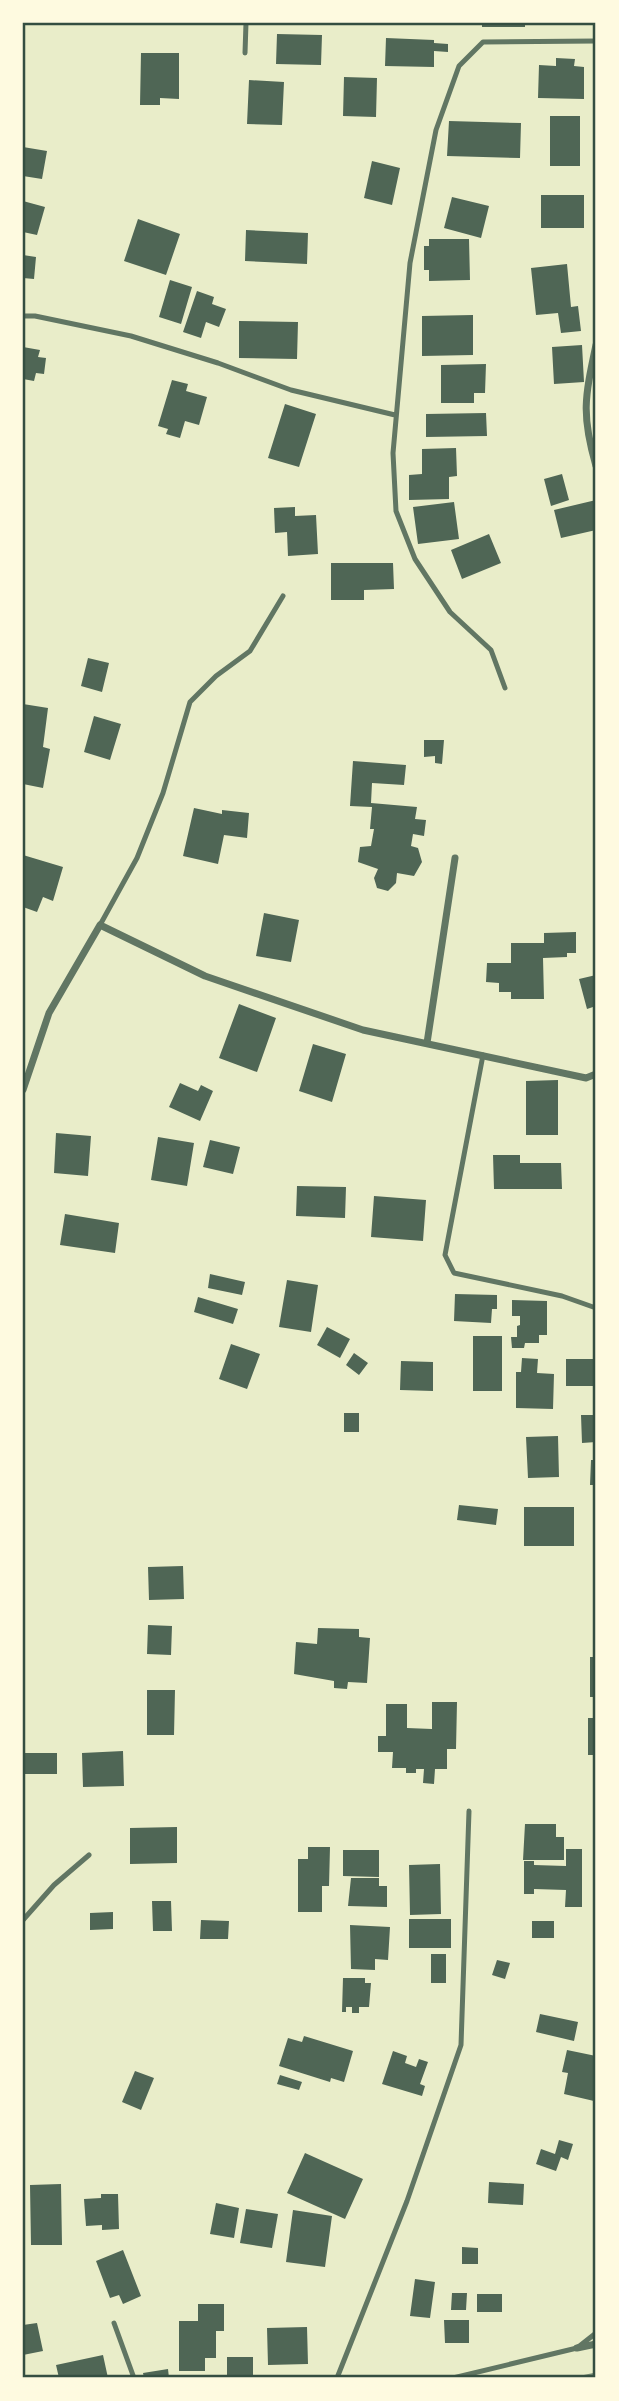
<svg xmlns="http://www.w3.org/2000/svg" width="619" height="2401" viewBox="0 0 619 2401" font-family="'Fira Sans',sans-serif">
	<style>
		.building { fill: #4f6655 }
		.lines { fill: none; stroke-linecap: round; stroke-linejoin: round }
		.service { stroke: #617663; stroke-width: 5 }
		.minor { stroke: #617663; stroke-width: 7 }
		.rail { stroke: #7c8e77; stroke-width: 5 }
		.neatline { fill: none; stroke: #344e41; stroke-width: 2.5 }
	</style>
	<rect width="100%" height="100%" fill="#e9edc9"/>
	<path class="building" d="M482 23H525V27H482Z
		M277 34 322 35 321 65 276 64Z
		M386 38 434 40V43L448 44V52L434 51V67L385 66Z
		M141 53H179V99L160 98V105H140Z
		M556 58 575 59 574 66 584 67V99L538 98 539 65 556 66Z
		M344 77 377 78 376 117 343 116Z
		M249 80 284 82 282 125 247 124Z
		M550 116H580V166H550Z
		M449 121 521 123 520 158 447 156Z
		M23 147 47 151 42 179 23 176Z
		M372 161 400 168 392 205 364 198Z
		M541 195H584V228H541Z
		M452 197 489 206 481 238 444 228Z
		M23 201 45 207 37 235 23 232Z
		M138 219 180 234 166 275 124 261Z
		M246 230 308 233 307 264 245 261Z
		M429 239H469L470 280 429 281V270H424V246H429Z
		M23 255 36 257 34 279 23 278Z
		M567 264 571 307 578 306 581 331 561 333 558 313 536 315 531 268Z
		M170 280 192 287 181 324 159 317Z
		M197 291 214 297 212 304 226 309 219 327 206 322 201 338 183 332Z
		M473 315V355L422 356V316Z
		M239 321 298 322 297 359 239 358Z
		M582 345 584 382 554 384 552 347Z
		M23 347 40 350 38 357 46 358 44 374 36 373 34 381 23 379Z
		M486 364 485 393H474V403H441V365Z
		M172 380 188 384 186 391 207 397 199 425 185 421 180 438 166 434 168 429 158 426Z
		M285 404 316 414 299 467 268 458Z
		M486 413 487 436 426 437V414Z
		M456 448 457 476 449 477V499L409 500V475L422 474V449Z
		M562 474 569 500 551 506 544 479Z
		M596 500V530L561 538 554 510Z
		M454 502 459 539 418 544 413 507Z
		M295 507V516L316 515 318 554 288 556 287 532 275 533 274 508Z
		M489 534 501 563 462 579 451 550Z
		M331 563H393L394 589 364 590V600H331Z
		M88 658 109 663 102 692 81 686Z
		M23 704 48 708 43 747 50 749 43 788 23 784Z
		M94 716 121 724 110 760 84 752Z
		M424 740H444L442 764 435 763V756L424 757Z
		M353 761 406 765 404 785 372 783 371 803 417 807 415 819 426 820 424 836 413 834 411 846 418 848 422 862 414 876 397 873 396 883 388 891 377 888 374 878 378 869 358 862 360 847 371 846 374 829H370L372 807 350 806Z
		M194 808 222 814V810L249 813 247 838 224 835 218 864 183 856Z
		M23 855 63 867 53 901 43 897 37 912 23 907Z
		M264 913 299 920 291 962 256 956Z
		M576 932V953H567V957L543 958 544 999H511V992H499V983L486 982 487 963H511V943H544V933Z
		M596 975V1006L587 1009 579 979Z
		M239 1004 276 1018 257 1072 219 1058Z
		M313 1044 346 1054 332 1102 299 1091Z
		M558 1080V1135H526V1081Z
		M180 1083 198 1091 201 1085 213 1091 200 1121 169 1107Z
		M56 1133 91 1136 88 1176 54 1173Z
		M158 1137 194 1143 187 1186 151 1180Z
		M210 1140 240 1147 233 1174 203 1167Z
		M594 1149H596V1183H593Z
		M493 1155H520V1163H561L562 1189H494Z
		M297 1186 346 1187 345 1218 296 1216Z
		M374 1196 426 1200 423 1241 371 1237Z
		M65 1214 119 1223 115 1253 60 1245Z
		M593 1246H596V1298H593Z
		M210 1274 245 1282 242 1295 208 1288Z
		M287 1280 318 1285 311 1332 279 1327Z
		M455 1294 497 1295V1309H492L491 1323 454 1321Z
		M198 1297 238 1309 233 1324 194 1312Z
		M512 1300 547 1301V1335H539V1343H525L524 1348H512L511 1337H517V1326L520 1325V1316H512Z
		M327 1327 350 1339 340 1358 317 1345Z
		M473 1336H502V1391H473Z
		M231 1344 260 1354 247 1389 219 1379Z
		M354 1353 368 1363 359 1375 346 1365Z
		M522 1358 538 1359 537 1373 554 1374 553 1409 516 1408V1372H521Z
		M566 1359H596V1386H566Z
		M401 1361 433 1362V1391L400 1390Z
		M344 1413H359V1432H344Z
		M581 1415H596V1442L582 1443Z
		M558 1436 559 1477 528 1478 526 1437Z
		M591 1460H596V1485H590Z
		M459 1505 498 1509 496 1525 457 1520Z
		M524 1507H574V1546H524Z
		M183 1566 184 1599 149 1600 148 1567Z
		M148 1625 172 1626 171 1655 147 1654Z
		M318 1628 359 1629V1637L370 1638 367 1683 348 1682 347 1689 334 1688V1681L294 1674 296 1642 317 1644Z
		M590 1657H596V1697H590Z
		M147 1690H175L174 1735H147Z
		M432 1702H457L456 1749H447V1769H435L434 1784 423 1783 424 1769H416V1773H406V1768H392L393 1752H378V1736H386V1704H407V1728L432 1729Z
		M588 1718H596V1755H588Z
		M123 1751 124 1786 83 1787 82 1753Z
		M25 1753H57V1774H25Z
		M525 1824H556V1837H564V1860H523Z
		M177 1827V1863L130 1864V1828Z
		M308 1847H330L329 1886H322V1912H298V1859H308Z
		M566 1849H582V1907H565L566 1890 534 1889V1894H524V1861H534V1865L566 1866Z
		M343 1850H379V1877L343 1876Z
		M440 1864 441 1914 410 1915 409 1865Z
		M351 1878H379V1886H387V1907L348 1906Z
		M152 1901H171L172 1931H153Z
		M113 1912V1929L90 1930V1913Z
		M409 1919H451V1948H409Z
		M201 1920 229 1921 228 1939H200Z
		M532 1921H554V1938H532Z
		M350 1925 390 1927 388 1960 375 1959V1970L351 1969Z
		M431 1954H446V1983H431Z
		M497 1960 510 1963 505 1979 492 1975Z
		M343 1978H365V1983H371L369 2007H359V2013H352V2007H346V2012H342Z
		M540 2014 578 2022 574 2041 536 2032Z
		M304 2036 353 2051 344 2082 331 2078 330 2082 279 2066 288 2038 302 2042Z
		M567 2050 596 2056 594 2101 564 2094 568 2073 562 2072Z
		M393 2051 407 2056 405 2063 416 2067 419 2059 428 2062 420 2084 425 2086 422 2096 382 2084Z
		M135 2071 154 2078 141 2110 122 2102Z
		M280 2075 302 2082 299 2090 277 2084Z
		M559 2140 573 2144 568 2160 561 2157 556 2171 536 2164 541 2149 555 2154Z
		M305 2153 363 2179 345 2219 287 2193Z
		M489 2182 524 2184 523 2205 488 2203Z
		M61 2184 62 2245H31L30 2185Z
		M101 2194H118L119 2229 102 2230V2225L86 2226 84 2199 101 2198Z
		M216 2203 239 2208 234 2238 210 2234Z
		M246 2209 278 2214 272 2248 240 2243Z
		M293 2210 332 2216 325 2267 286 2262Z
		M462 2247 478 2248V2264H462Z
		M123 2250 141 2296 123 2304 119 2295 110 2298 96 2261Z
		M415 2279 435 2282 430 2318 410 2316Z
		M452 2293H467L466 2310H451Z
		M477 2294H502V2312H477Z
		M198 2304H224V2331H216V2358H205V2371H179V2321H198Z
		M444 2320H469V2343H445Z
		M37 2323 43 2351 23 2355V2325Z
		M307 2327 308 2364 268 2365 267 2328Z
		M103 2355 108 2378H59L56 2365Z
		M227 2357H253V2378H227Z
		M168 2369 169 2378H144L143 2373Z"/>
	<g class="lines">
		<path class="service" d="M245 53 246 23
			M23 316H35L131 336 218 363 291 390 395 415
			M505 688 491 650 450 612 415 559 396 511 393 453 410 263 436 130 459 66 483 42 596 41
			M100 925 137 858 163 793 190 702 216 676 250 651 283 596
			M483 1055 445 1255 454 1273 562 1296 596 1308
			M23 1920 54 1885 89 1855
			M114 2323 134 2378
			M337 2378 407 2201 461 2045 469 1811
			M453 2378 577 2348 596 2333"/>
		<path class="minor" d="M596 345C585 397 581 414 596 466
			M427 1043 455 858
			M23 1090 49 1013 100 925 205 976 363 1030 586 1078 596 1074
			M577 2348 596 2344"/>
		<path class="rail" d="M582 2378 596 2375"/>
	</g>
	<rect width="619" height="2401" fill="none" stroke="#fefae0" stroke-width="49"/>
	<rect x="24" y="24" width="570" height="2352" class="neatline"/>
</svg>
